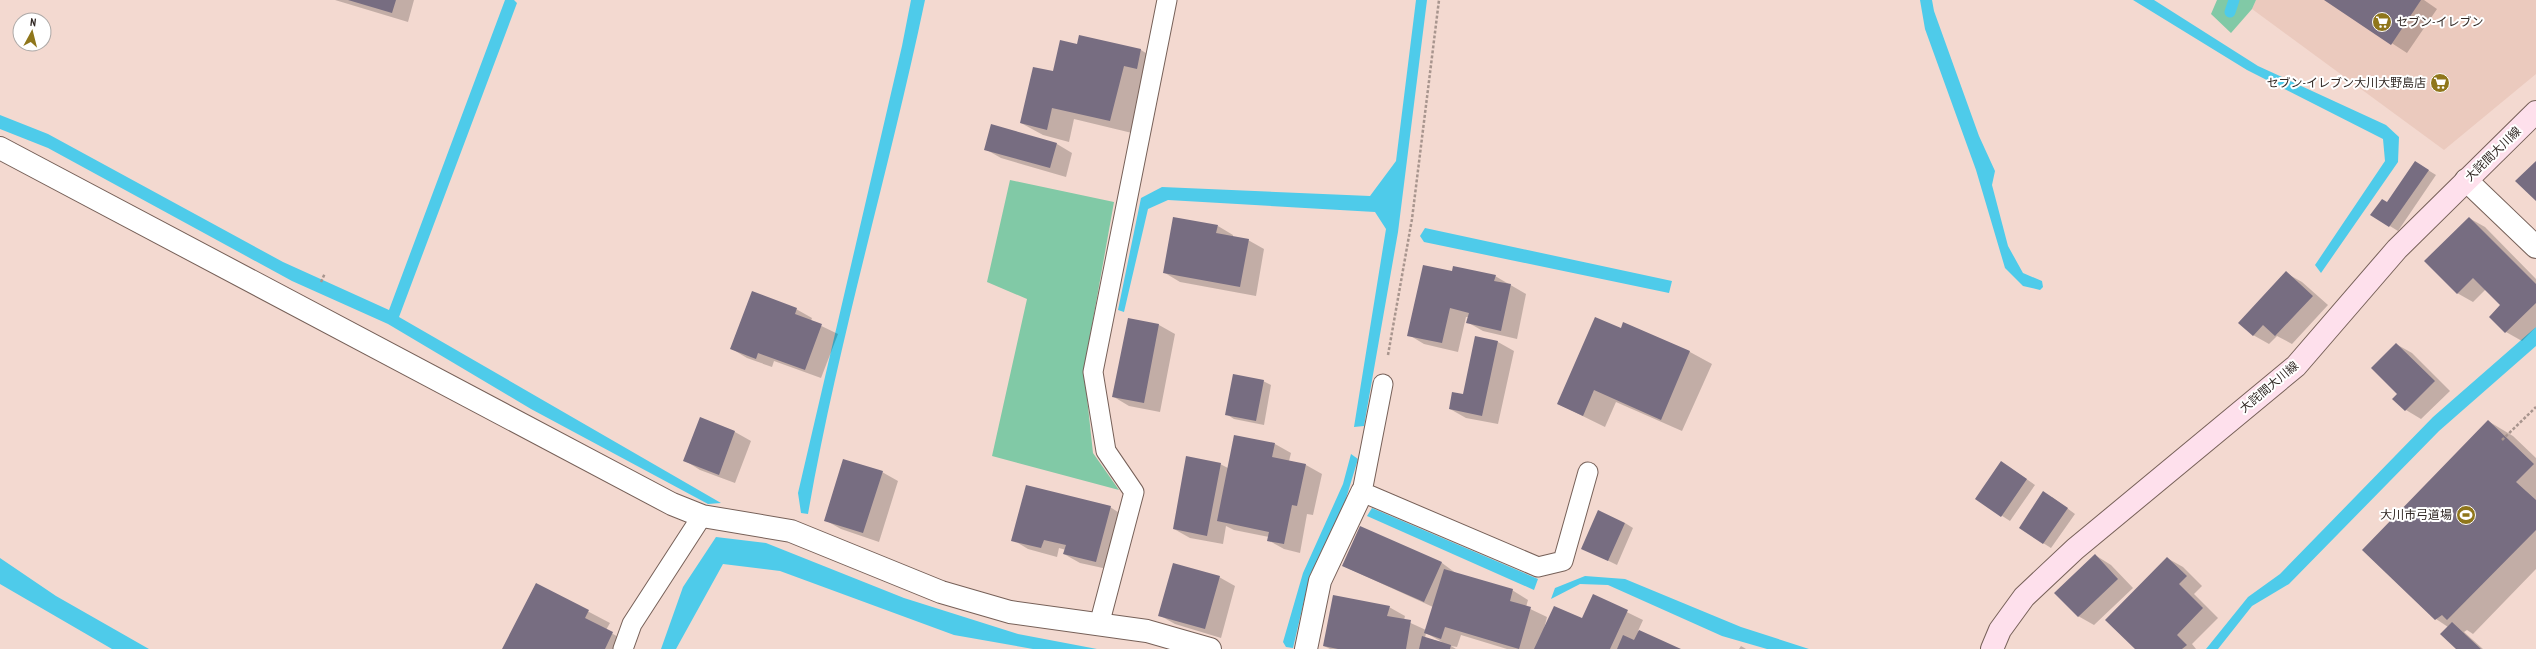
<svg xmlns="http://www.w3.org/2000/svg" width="2536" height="649" viewBox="0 0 2536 649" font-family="'PT Sans Narrow','Noto Sans JP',sans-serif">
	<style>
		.built { fill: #ebcabe }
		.green { fill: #81c9a6 }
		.water { fill: #4ecbea }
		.shadow { fill: #0003; fill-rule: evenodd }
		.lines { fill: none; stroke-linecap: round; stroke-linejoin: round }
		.stream { stroke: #4ecbea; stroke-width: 11 }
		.building { fill: #776d81 }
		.service-casing { stroke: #766058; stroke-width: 21 }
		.minor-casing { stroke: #766058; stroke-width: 24 }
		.secondary-casing { stroke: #766058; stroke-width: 24 }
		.path { stroke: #a8958e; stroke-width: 2.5; stroke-dasharray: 3 2; stroke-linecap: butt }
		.service { stroke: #fff; stroke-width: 19 }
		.minor { stroke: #fff; stroke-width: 22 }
		.secondary { stroke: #fee0ec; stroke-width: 22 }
		.labels { text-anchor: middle; stroke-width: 4; stroke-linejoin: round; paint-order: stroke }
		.poi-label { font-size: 12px; fill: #312824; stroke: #fff; text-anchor: end }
		.street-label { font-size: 12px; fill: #312824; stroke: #fff }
	</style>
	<rect width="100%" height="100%" fill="#f3d9d0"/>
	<path class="built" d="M2256 0H2536V74L2444 150 2252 9Z"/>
	<path class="green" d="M2217 0H2256L2252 9 2231 33 2211 14Z
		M1010 180 1114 202 1084 370 1093 453 1119 490 992 456 1027 299 987 282Z"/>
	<path class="water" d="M505 0H514L517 3 399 317 721 503 708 504 531 409 388 324 292 281 48 148 0 129V115L48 134 283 262 389 310Z
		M911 0H925C889 172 838 341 808 514L801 513 798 493 902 46Z
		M1416 0H1427L1398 232 1364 426 1354 427 1386 229 1375 212 1168 200 1148 209 1124 312 1118 310 1141 198 1162 187 1370 196 1396 161Z
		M1920 0H1932L1934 11 1979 136 1995 171 1992 185 2008 246 2023 273 2042 281 2043 287 2040 290 2023 286 2005 268 1976 170 1925 29Z
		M2133 0H2154L2258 66 2386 125 2399 137 2398 162 2321 273 2315 265 2385 161 2383 139 2247 70Z
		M1425 228 1672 281 1669 293 1424 242 1420 236Z
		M2536 327V346L2439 431 2289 584 2252 606 2218 649H2206L2248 597 2280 574 2433 417Z
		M1351 454 1358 459 1345 502 1310 575 1293 648 1286 647 1283 642 1303 573 1343 484Z
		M1372 508 1538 579 1534 590 1367 516Z
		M716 537 766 543 904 598 1018 634 1097 649H1033L954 635 780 571 723 564 676 649H661L683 587Z
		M0 558 56 596 149 649H112L0 584Z
		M1585 576 1625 579 1741 627 1809 649H1767L1722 636 1608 585 1580 584 1551 599 1555 588Z"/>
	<path class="shadow" d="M335 0H414L408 22Z
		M2325 0H2424L2437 9 2407 53Z
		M1080 36 1141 50 1162 63 1132 133 1074 119 1069 142 1043 135 1021 123 1078 45Z
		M1057 144 1072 153 1066 177 1001 158 985 149Z
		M2423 167 2436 175 2398 231 2372 215 2387 203Z
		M2469 218 2485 227 2536 279V327L2522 341 2506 332 2502 305 2486 289 2473 302 2457 293Z
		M1218 226 1233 235V237L1248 240 1264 249 1256 296 1180 282 1165 273Z
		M2286 273 2302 282 2328 305 2292 344 2277 336 2269 344 2253 335Z
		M1495 276 1526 294 1517 339 1483 331 1467 322 1468 317H1466L1458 352 1424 344 1409 335Z
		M796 309 812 318 811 321 838 334 821 378 774 361 772 367 747 358 732 349Z
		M1129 319 1159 325 1175 334 1160 412 1129 406 1114 397Z
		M1624 323 1690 352 1712 364 1682 431 1616 402 1605 427 1558 404 1621 329Z
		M1476 338 1498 342 1514 351 1498 424 1466 418 1450 409 1464 395Z
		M2396 344 2412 353 2450 391 2421 419 2406 410 2399 394Z
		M1263 381 1271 385 1264 425 1234 419 1226 414Z
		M701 419 735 432 751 441 735 483 700 470 684 460Z
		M2488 421 2513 436 2536 458V569L2473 634 2467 630 2464 632 2483 649H2457L2448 627 2436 619 2364 550Z
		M1275 444 1291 453 1289 461 1306 465 1322 474 1313 515 1307 514 1300 553 1284 549 1268 540 1269 537 1234 530 1226 526 1223 544 1190 538 1174 529 1220 464 1228 468Z
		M2009 467 2035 485 2010 521 1976 499Z
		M882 472 898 481 879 542 841 529 825 520Z
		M2052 497 2075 514 2051 548 2043 543Z
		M1110 507 1126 517 1112 570 1080 563 1064 554 1066 550 1059 548 1057 557 1028 549 1013 540Z
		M1625 523 1633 528 1617 565 1582 548Z
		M1360 527 1442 563 1457 574 1512 590 1528 600 1526 607 1547 617 1544 629 1583 620 1594 596 1643 620 1638 631 1679 649H1507L1461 635 1457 647 1451 646 1456 649H1330L1324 646 1389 607 1405 616 1404 620 1426 630 1433 607 1343 566ZM1426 633 1442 642 1425 638Z
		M2095 555 2111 565 2133 588 2094 625 2078 616Z
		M2167 558 2183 567 2202 586 2194 594 2218 618 2192 644 2196 649H2136Z
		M1219 577 1235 586 1221 638 1175 624 1159 615Z
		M536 584 610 623 606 630 634 646 633 649H503Z
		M1741 646 1746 649H1739Z"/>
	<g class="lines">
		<path class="stream" d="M2230 12 2234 0"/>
	</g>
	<path class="building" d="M348 0H396L392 13Z
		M2324 0H2421L2391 45Z
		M1079 35 1141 49 1137 69 1124 66 1110 121 1052 108 1047 130 1020 123 1033 67 1053 71 1060 40 1077 44Z
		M991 124 1057 143 1050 168 984 150Z
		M2415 161 2429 170 2389 227 2370 215 2382 199 2387 202Z
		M2536 161V201L2515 181Z
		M1173 217 1218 225 1216 233 1249 239 1240 287 1163 273Z
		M2469 217 2536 284V303L2505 333 2489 317 2500 305 2473 278 2457 294 2424 261Z
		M1423 265 1452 271 1453 266 1496 275 1494 281 1511 284 1501 331 1466 323 1469 313 1450 308 1442 343 1407 336Z
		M2286 271 2313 296 2275 336 2263 325 2253 336 2238 323Z
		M752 291 797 308 795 314 822 324 805 370 758 353 756 359 730 349Z
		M1595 317 1621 328 1623 322 1690 351 1661 420 1594 390 1583 416 1557 404Z
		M1128 318 1159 324 1144 403 1112 397Z
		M1475 336 1498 341 1482 416 1449 409 1452 392 1463 394Z
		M2396 343 2435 381 2405 411 2392 399 2397 394 2371 368Z
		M1233 374 1264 380 1256 421 1225 415Z
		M700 417 735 431 719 475 683 461Z
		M2488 420 2534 464 2516 482 2536 500V530L2447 620 2442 615 2435 620 2362 550Z
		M1234 435 1275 443 1272 457 1306 464 1297 506 1292 505 1284 544 1267 541 1269 532 1217 521Z
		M1186 456 1221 463 1207 536 1173 529Z
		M843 459 883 471 863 533 824 521Z
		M2001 461 2027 479 2001 517 1975 499Z
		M1026 485 1111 506 1096 562 1063 554 1066 545 1044 540 1041 548 1011 541Z
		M2043 491 2068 508 2043 544 2019 528Z
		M1598 510 1625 523 1608 561 1581 549Z
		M1360 526 1442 562 1424 602 1342 566Z
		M2095 554 2118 579 2078 617 2054 593Z
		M2167 557 2187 576 2179 584 2203 608 2177 635 2187 645 2182 649H2135L2105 620Z
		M1173 563 1220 576 1205 629 1158 616Z
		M1444 569 1513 589 1510 601 1531 607 1519 649 1445 627 1441 639 1424 633Z
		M536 583 589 610 585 618 613 632 605 649H502Z
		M1593 594 1628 610 1610 649H1534L1554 606 1582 618Z
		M1333 595 1390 606 1387 616 1411 620 1406 649H1338L1323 646Z
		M2452 622 2481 649H2456L2440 634Z
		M1639 630 1681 649H1617L1623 635 1634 640Z
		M1422 636 1451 645 1450 649H1419Z"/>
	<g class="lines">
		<g class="service-casing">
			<path id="service" d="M1383 384 1362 492 1538 567 1563 561 1588 472
				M1099 625 1134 492 1106 451 1093 372 1167 0
				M623 649 632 624 702 516"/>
		</g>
		<g class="minor-casing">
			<path id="minor" d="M0 148 672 504 702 516 791 531 941 592 1010 612 1147 631 1210 649
				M2466 180 2536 247
				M1306 649 1320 581 1362 492"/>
		</g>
		<g class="secondary-casing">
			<path id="secondary" d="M1992 649 2000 630 2024 597 2075 549 2296 366 2397 249 2536 112"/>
		</g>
		<path class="path" d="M321 282 325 273
			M1388 355 1412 219 1439 0
			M2502 440 2536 407"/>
		<use href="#service" class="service"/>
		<use href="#minor" class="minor"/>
		<use href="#secondary" class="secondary"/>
	</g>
	<defs>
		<g id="supermarket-disc" transform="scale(1)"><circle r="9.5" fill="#8f761b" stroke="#fff"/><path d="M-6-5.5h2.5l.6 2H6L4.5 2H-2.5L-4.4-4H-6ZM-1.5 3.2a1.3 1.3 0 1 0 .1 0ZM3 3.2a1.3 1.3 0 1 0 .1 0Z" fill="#fff"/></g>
		<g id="stadium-disc" transform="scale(1)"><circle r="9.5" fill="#8f761b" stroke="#fff"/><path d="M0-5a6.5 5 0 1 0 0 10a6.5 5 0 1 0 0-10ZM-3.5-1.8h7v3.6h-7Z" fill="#fff"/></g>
	</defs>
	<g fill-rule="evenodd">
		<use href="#supermarket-disc" x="2382" y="22"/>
		<use href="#supermarket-disc" x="2440" y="83"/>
		<use href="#stadium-disc" x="2466" y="515"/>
	</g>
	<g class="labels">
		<g class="poi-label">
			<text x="2396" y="26" text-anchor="start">セブン-イレブン</text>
			<text x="2426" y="87">セブン-イレブン大川大野島店</text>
			<text x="2452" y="519">大川市弓道場</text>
		</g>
		<g class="street-label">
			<text transform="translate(2493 154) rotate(-44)" y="4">大詫間大川線</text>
			<text transform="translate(2269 387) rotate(-40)" y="4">大詫間大川線</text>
		</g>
	</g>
	<g transform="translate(32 32) rotate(7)"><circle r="19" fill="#ffffff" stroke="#ada9a7"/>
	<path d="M0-3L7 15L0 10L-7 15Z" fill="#8f761b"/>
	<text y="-6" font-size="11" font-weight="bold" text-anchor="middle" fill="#312824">N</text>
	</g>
</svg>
